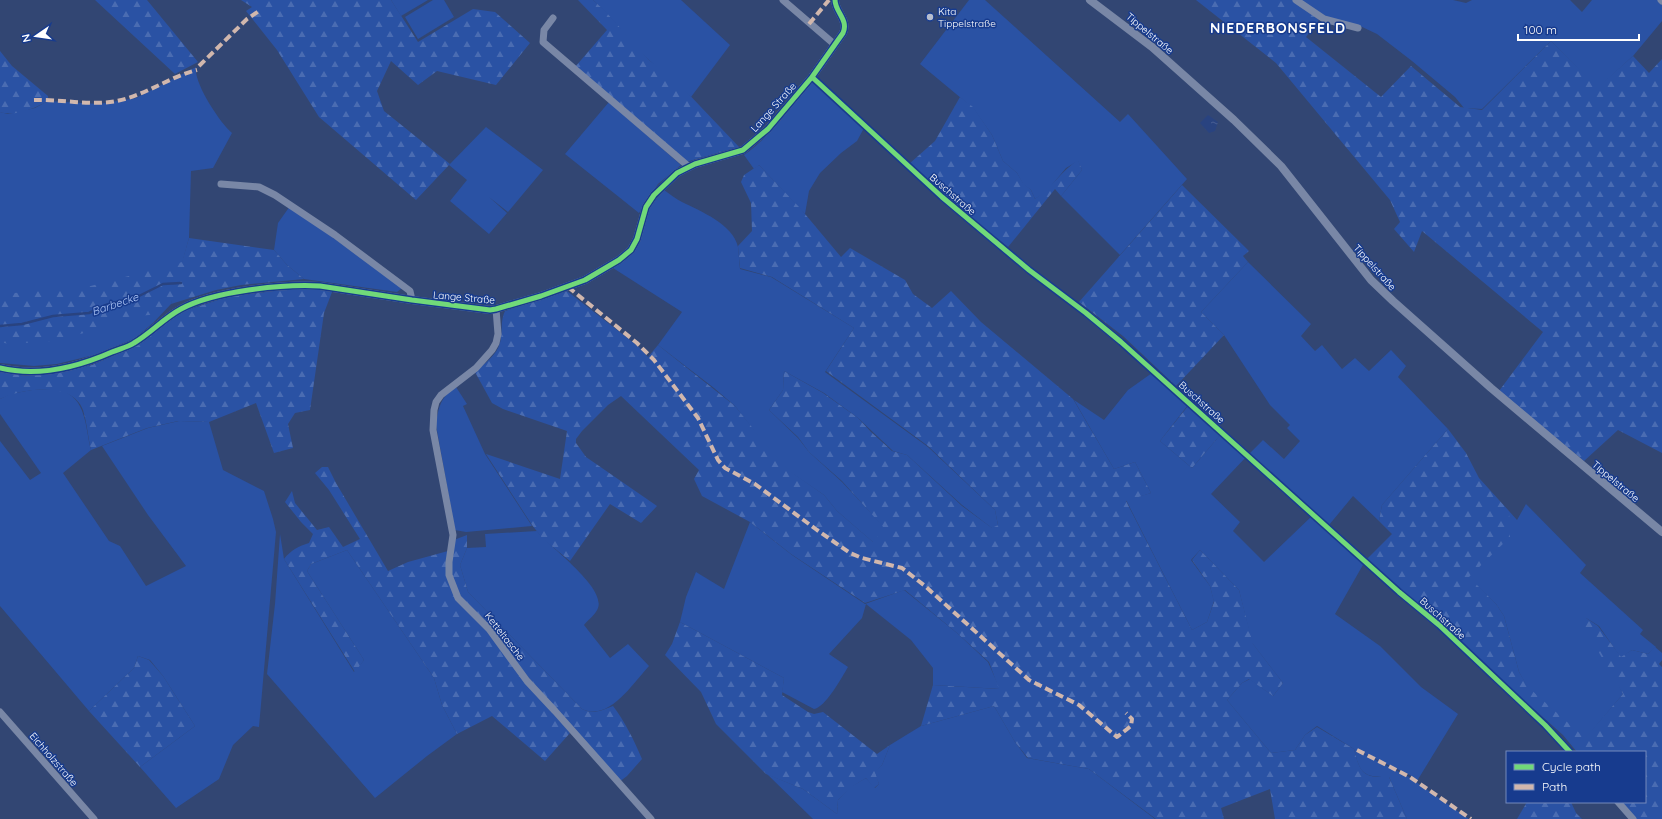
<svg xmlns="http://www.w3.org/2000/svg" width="1662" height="819" viewBox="0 0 1662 819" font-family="Quicksand,sans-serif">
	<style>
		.green { fill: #2a52a4 }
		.forest { fill: url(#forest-firs) }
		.water { fill: url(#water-ripples) }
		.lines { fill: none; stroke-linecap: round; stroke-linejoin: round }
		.stream { stroke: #294380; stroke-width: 2.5 }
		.minor { stroke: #7987a6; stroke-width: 7 }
		.tertiary { stroke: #7987a6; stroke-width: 8 }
		.quiet { stroke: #d1b7ad; stroke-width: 4; stroke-dasharray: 8 4; stroke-linecap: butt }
		.cycleway-casing { stroke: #173b8e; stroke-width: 8 }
		.cycleway { stroke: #71d979; stroke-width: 5 }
		.poi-dot { fill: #b7bece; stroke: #173b8e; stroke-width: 1.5 }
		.labels { text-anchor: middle; stroke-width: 3; stroke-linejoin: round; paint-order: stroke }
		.poi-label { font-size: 10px; fill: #fff; stroke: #173b8e; text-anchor: start }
		.street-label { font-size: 10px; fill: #fff; stroke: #173b8e }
		.water-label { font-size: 11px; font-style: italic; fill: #aec6f6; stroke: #173b8e }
		.district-label { font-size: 14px; font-weight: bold; letter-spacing: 1px; fill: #fff; stroke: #173b8e }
	</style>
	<defs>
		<pattern id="forest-firs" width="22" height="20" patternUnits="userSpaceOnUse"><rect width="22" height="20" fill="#2a52a4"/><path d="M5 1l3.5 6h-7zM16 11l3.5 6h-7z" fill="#4a6cb2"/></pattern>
		<pattern id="water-ripples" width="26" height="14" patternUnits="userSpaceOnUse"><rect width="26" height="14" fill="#294380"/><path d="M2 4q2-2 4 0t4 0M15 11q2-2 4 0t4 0" fill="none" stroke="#495f93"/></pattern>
	</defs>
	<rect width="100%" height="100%" fill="#324673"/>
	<path class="green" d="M391 0H428L401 16Z
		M433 0H444L454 17 418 39 405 17Z
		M593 0H681L730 45 691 97C678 83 662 73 649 60 629 41 613 18 593 0Z
		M969 0H985L1120 122 1128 114 1187 179 1120 255 1061 196 1082 170 1078 161 1066 168 1046 192 1035 199 1031 190 1023 184 1017 173 1003 161 992 135 973 108 920 64Z
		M1299 0H1453L1466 3 1472 0H1570L1582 12 1592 0H1658L1662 5V21L1633 56 1598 88 1551 41 1482 109 1464 108 1455 97 1412 61 1377 34 1358 25 1332 20Z
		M196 67C193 82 220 123 232 133L213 168 191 171 189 238 171 304 153 323 134 339 94 355 57 364 34 366 0 363V112L8 114 35 108 48 101 99 104 136 98Z
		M811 83H815L864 128 857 141 841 153 820 173 809 191 805 214 759 165 754 169 744 155C771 136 790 108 811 83Z
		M609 102 681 165 658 184 639 213 565 154Z
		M486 127 543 170 508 212 489 197 507 213 489 234 450 201 467 180 449 165Z
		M664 190C670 194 676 199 682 202 700 211 733 224 738 247 739 254 739 262 740 269L771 277 854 328 825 372 928 447 995 510 998 525 993 529 962 505 907 455 893 451 858 418 824 393 784 371 783 390 769 410 798 438 809 452 842 482 885 528 874 543 837 511 824 495 790 472 762 441 735 406 714 388 658 345 682 312 613 268 626 259 646 214 654 202Z
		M290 206 402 288 397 292 304 279 287 265 274 250 278 223Z
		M1248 262 1311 324 1301 336 1315 351 1322 345 1342 369 1355 358 1369 371 1391 350 1406 366 1398 377 1448 429 1382 505 1379 521 1353 496 1329 525 1250 453 1263 440 1284 459 1300 441 1287 428 1290 425 1270 405 1224 335 1201 312Z
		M1152 373 1188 405 1160 441 1192 468 1221 434 1247 456 1211 494 1240 522 1233 531 1264 562 1313 515 1364 563 1335 614 1380 646 1421 687 1458 714 1417 781 1410 775 1354 749 1409 777 1469 819H1407L1389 777C1363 777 1360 774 1354 749L1317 726 1305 735 1295 750 1271 753 1227 700 1242 683 1250 679 1273 696 1283 683 1252 643 1239 590 1200 550 1191 560 1210 586 1214 601 1207 622 1192 630 1126 500 1151 493 1135 462 1114 469 1074 400 1104 420 1128 390Z
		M456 387 467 404 463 406 485 454 532 526 466 532 455 530 436 425C438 408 441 396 456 387Z
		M32 390C40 390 52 388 60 390 87 398 85 427 91 450L63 473 109 541 120 546 146 586 186 566 148 515 102 446 148 428 179 421 209 422 223 470 264 491 273 519 276 532 259 727 253 726 233 745 219 779 176 808 140 767 195 726 163 676 150 660 138 656 134 668 89 711 0 606V441L30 480 41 473 0 414V399L10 394Z
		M1526 504 1586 565 1580 573 1643 630 1640 634 1656 647 1648 654 1632 650 1621 658 1599 626 1586 618 1623 694 1585 739 1528 688 1519 672 1504 616 1496 604 1468 577 1509 537V511L1517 520Z
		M750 522 792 555 865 604 904 590 957 633 988 662 1000 689 933 685V668L911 640 866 604 862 618 829 654 848 667C842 677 825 708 814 709L782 692 784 678 680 622 686 597 696 572 724 589Z
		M537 531C548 546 606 587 598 608 596 614 588 620 584 625L610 658 628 644 649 666C633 683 609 722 582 709L468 592 460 565 467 548 486 547 485 534Z
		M280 534 284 559 354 672 364 660 307 571 311 564 347 550 434 678 442 705 457 734 427 756 375 798 267 674 275 604Z
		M994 706 1015 742 1027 758 1089 769 1155 819H813L767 774 803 789 837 814 838 800 852 786 866 778 875 788 879 784 874 772 882 765 890 745 921 726Z"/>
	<path class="forest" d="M95 0H147L198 62 175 74Z
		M241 0H391L418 42 473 9 495 12 530 43 496 85 437 71 418 85 391 61 377 91 384 111 450 164 416 200 319 117 277 50 246 11 252 7Z
		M578 0H593L605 11 649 60 680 85 739 147 686 162 575 67 607 30Z
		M1196 0H1294L1319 20 1306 37 1381 97 1411 66 1460 107 1482 110 1551 41 1598 87 1633 56 1649 73 1662 59V453L1618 430 1584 461 1499 391 1543 332 1422 231 1414 252 1394 229 1400 222 1390 200 1276 63Z
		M0 51 12 66 48 96V101C35 108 15 117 0 112Z
		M960 97 973 107 992 135 1003 161 1017 173 1023 183 1031 190 1035 199C1052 188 1061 171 1078 160L1082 170 1061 196 1055 189 1008 247 943 195 909 164 935 141Z
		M759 165 800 208 841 257 850 248 905 280 913 294 932 308 951 291 981 322 1073 399 1114 469 1135 462 1151 493 1126 501 1192 630 1207 622 1214 602 1210 586 1192 560 1200 550 1239 590 1253 644 1283 683 1273 696 1249 679 1242 683 1227 700 1271 753 1295 750 1305 735 1317 727 1354 749C1360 773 1363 778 1389 777L1407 819H1275L1270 789 1221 808 1224 819H1156L1089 769 1028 758 1015 742 994 706 921 726 933 685 999 689 989 662 957 633 905 590 865 603 791 554 750 522 702 496 694 479 699 470 621 396 608 405 582 431 576 439V443L586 457 657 506 641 523 610 504 570 561 543 539 532 525 486 454 560 479 567 431 503 409 492 403 475 372C484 364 497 355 500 343 503 332 500 321 505 311L567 291 639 347 648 357 658 345 735 406 763 441 791 472 824 495 837 511 873 542 884 528 842 481 809 452 798 437 769 410 783 390 784 371 823 393 858 418 871 432 892 451 907 455 962 506 992 528 998 525 995 510 928 446 826 371 854 328 772 277 740 268 738 246 752 231 751 203 741 182 744 175Z
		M1182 185 1249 251 1243 256 1248 262 1201 312 1224 335 1176 386 1123 336 1079 302Z
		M189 238 274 250 287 265 304 279 241 285 216 290 171 304 172 298 169 305 160 314 116 318 91 331 55 341 9 344 0 342V294L83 288 182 262Z
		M306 287 332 292 324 313 310 410 295 413 288 424 293 448 274 453 256 403 209 422 178 421 147 428 91 450C88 437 87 423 83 410 73 381 22 388 0 399V372L26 376 59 372 92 365 134 347 181 312 227 297Z
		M1188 406 1221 434 1192 468 1160 441Z
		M1448 429 1466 453 1479 478 1509 511 1510 537 1469 577 1496 604 1504 616 1519 672 1528 687 1585 738 1623 694 1583 625 1586 618 1598 626 1621 657 1632 650 1648 654 1655 647 1662 653V660L1659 664 1662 667V819H1635L1620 802H1645V752H1577L1563 735 1366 560 1392 534 1379 521 1382 505Z
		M322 467H328L336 483 388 571 408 562 448 551 456 598 487 629 570 733 545 761 492 716 457 734 442 705 434 678 347 550 311 564 307 571 364 660 355 672 284 559C291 550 299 546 309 543L313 534 301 522 285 502 292 491 295 503 317 530 329 527 343 547 360 539 329 490 315 473Z
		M467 535V548L460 565 468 592 582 709C594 715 602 710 613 706 625 722 634 740 642 759L627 776 619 782 464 603 450 574 454 540Z
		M680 622 784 678 782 695 808 712 814 714 823 712 877 754 890 745 882 765 875 772 879 784 874 788 866 778 853 786 838 800 837 814 803 789 766 774 716 724 701 692 665 655 672 644Z
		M138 656 149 660 163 676 195 726 140 767 89 711 134 668Z
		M1527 802H1571L1576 813 1582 819H1517Z"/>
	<path class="water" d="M1208 115 1218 122 1215 131 1209 133 1200 123Z"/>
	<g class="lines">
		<path class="stream" d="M0 326 22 324 53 316 89 313 106 305 139 296 163 284 181 283"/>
		<path class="minor" d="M783 0 834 44
			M1296 0 1324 19 1358 28
			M1661 0 1662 1
			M553 18 544 30 543 42 688 166
			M812 77 942 197 1029 270 1086 313 1121 342 1399 592 1439 625 1545 725 1570 752
			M221 184 259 187 275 195 335 235 410 291 412 300
			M496 309 498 334 496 343 492 350 476 368 441 395 436 402 434 410 433 430 453 535 449 562V575L458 598 489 629 527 681 555 711 651 819
			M0 712 94 819
			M1618 802 1633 819"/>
		<path class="tertiary" d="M1090 0 1152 47 1234 120 1281 166 1371 280 1393 301 1491 388 1662 532
			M0 368C37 377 78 367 112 352 119 349 128 347 134 343 151 333 164 318 181 309 214 291 282 284 320 286L412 300 490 310 496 309 541 296 585 280 619 260 631 250 637 239 646 207 654 195 677 173 695 164 743 150 768 129 812 77 843 33C849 20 835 12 835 0"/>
		<path class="quiet" d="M809 24 829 0
			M199 66 247 19 259 11
			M34 100C60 99 91 106 117 101 146 95 169 77 197 70
			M568 287 637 343 654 360 698 418 718 460 725 468 755 484 817 530 850 553 862 558 902 568 925 586 1029 680 1079 705 1117 737 1131 726 1132 719 1126 713
			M1357 750 1410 777 1471 819"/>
		<g class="cycleway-casing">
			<path id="cycleway" d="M812 77 942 197 1029 270 1086 313 1121 342 1399 592 1439 625 1545 725 1570 752
				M0 368C37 377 78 367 112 352 119 349 128 347 134 343 151 333 164 318 181 309 214 291 282 284 320 286L412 300 490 310 496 309 541 296 585 280 619 260 631 250 637 239 646 207 654 195 677 173 695 164 743 150 768 129 812 77 843 33C849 20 835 12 835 0"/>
		</g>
		<use href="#cycleway" class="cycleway"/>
	</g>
	<circle class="poi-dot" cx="930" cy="17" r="4"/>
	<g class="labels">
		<g class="poi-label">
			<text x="938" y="15">Kita<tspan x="938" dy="12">Tippelstraße</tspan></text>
		</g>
		<g class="street-label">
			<text transform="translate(1150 33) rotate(40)" y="4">Tippelstraße</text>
			<text transform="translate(773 107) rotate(-48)" y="4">Lange Straße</text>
			<text transform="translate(953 194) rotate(41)" y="4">Buschstraße</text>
			<text transform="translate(1375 267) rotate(48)" y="4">Tippelstraße</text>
			<text transform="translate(464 297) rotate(5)" y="4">Lange Straße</text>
			<text transform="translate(1202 402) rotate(42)" y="4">Buschstraße</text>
			<text transform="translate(1616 481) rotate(40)" y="4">Tippelstraße</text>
			<text transform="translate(1443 618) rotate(42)" y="4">Buschstraße</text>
			<text transform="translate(505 636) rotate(52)" y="4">Ketteltasche</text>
			<text transform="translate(54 759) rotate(49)" y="4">Eichholzstraße</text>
		</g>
		<g class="water-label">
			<text transform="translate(115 304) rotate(-19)" y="4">Barbecke</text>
		</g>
		<g class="district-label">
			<text x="1278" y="33">NIEDERBONSFELD</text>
		</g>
	</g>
	<rect x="1506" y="751" width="140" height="52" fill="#173b8e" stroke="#7489bb"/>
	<rect x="1514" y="764" width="20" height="6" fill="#71d979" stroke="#7489bb"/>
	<text x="1542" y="771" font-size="12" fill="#ffffff">Cycle path</text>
	<rect x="1514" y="784" width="20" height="6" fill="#d1b7ad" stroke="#7489bb"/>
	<text x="1542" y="791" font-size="12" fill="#ffffff">Path</text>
	<g transform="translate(36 36) rotate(257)" stroke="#173b8e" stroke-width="3" paint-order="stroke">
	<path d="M0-3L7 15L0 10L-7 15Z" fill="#ffffff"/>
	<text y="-6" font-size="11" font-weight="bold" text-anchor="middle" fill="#ffffff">N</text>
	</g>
	<path d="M1518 34v6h121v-6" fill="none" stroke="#ffffff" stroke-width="2"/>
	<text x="1524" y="34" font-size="12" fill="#ffffff" stroke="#173b8e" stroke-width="3" paint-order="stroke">100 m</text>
</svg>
